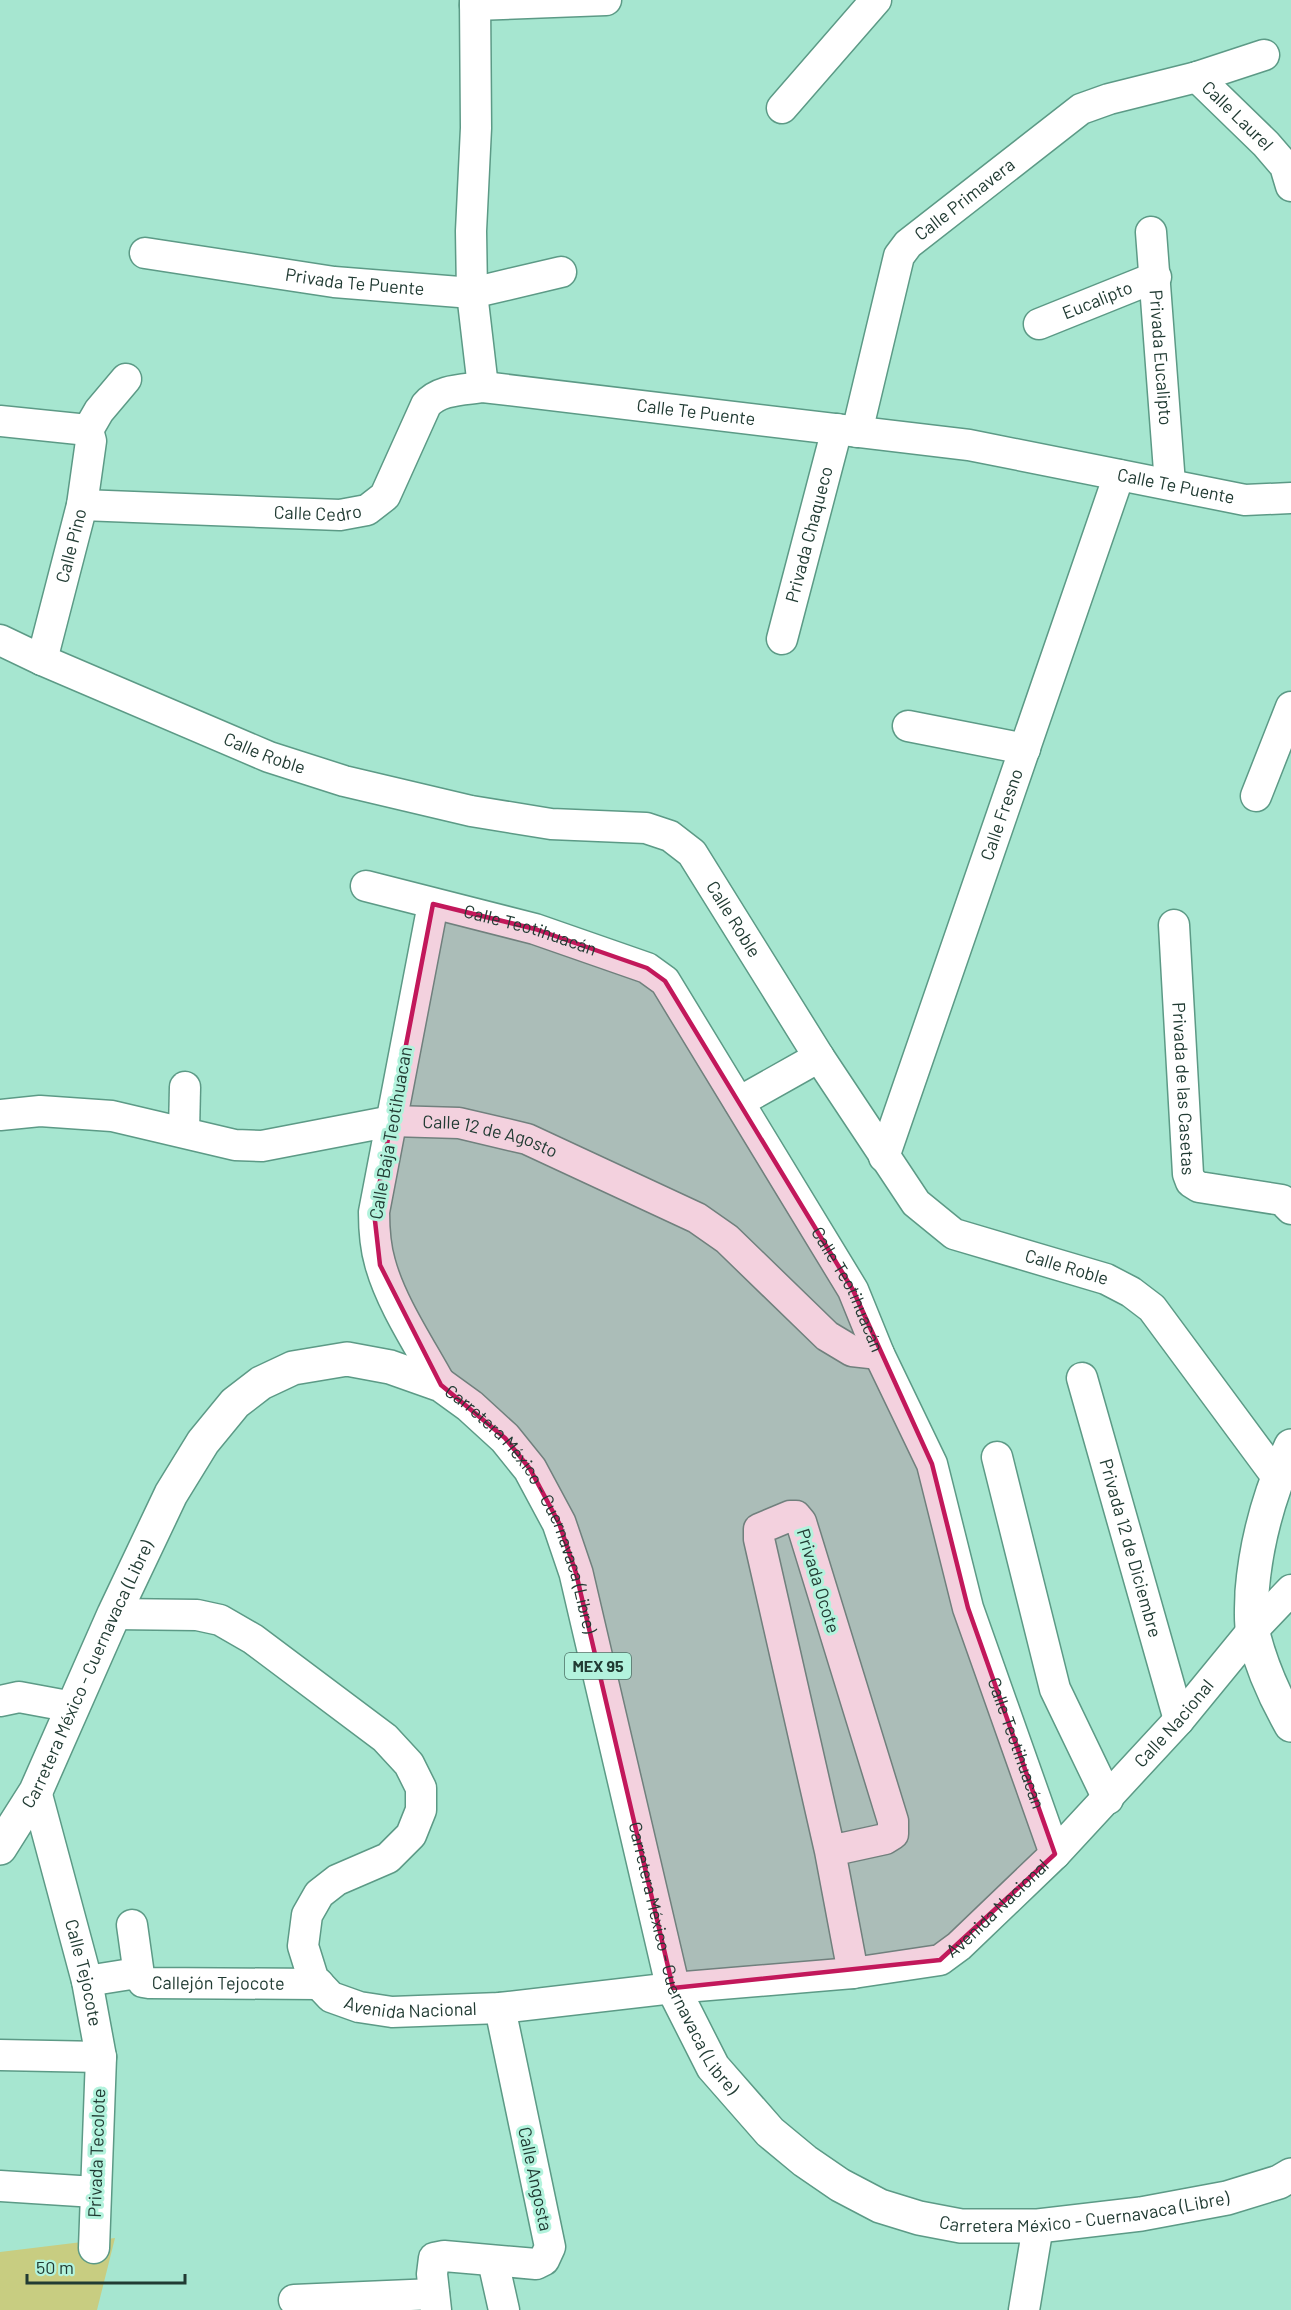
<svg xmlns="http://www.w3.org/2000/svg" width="1291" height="2310" viewBox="0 0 1291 2310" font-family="Barlow,sans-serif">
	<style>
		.green { fill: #c8cd81 }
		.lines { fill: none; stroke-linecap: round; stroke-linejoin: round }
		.minor-casing { stroke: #5c9a86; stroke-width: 33 }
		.major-casing { stroke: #5c9a86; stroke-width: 36 }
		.minor { stroke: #fff; stroke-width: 30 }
		.major { stroke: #fff; stroke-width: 33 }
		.marked { fill: #c2185b; fill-opacity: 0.2; stroke: #c2185b; stroke-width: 4.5; stroke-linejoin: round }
		.labels { text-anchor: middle; stroke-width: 6; stroke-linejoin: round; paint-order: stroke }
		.shield { fill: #b3f3dd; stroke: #4d7266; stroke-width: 1.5 }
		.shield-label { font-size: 16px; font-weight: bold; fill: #213b33 }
		.street-label { font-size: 18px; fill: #213b33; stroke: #b3f3dd }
	</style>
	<rect width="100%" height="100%" fill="#a6e6d0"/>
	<path class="green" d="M115 2238 97 2310H0V2252Z"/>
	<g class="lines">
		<g class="minor-casing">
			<g id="minor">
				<path d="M475 0 476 128 471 231 472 293 483 387"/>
				<path d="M475 5 606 0"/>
				<path id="s1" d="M1197 77 1266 144 1285 166 1291 186"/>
				<path d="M782 108 876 0"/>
				<path id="s2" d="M1151 232 1170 484"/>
				<path id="s3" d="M145 253 334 282 472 293 561 272"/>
				<path id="s4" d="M1039 324 1156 277"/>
				<path d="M0 421 88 430"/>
				<path d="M88 430 99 411 126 379"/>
				<path id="s5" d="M857 432 899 256 908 244 1081 109 1109 99 1197 77 1264 55"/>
				<path id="s6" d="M82 505 340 515 367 510 385 496 426 405C439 389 464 390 483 387L969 445 1245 500 1291 498"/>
				<path id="s7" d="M782 639 837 429"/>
				<path id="s8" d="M0 640 42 660 269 757 344 781 471 811 551 824 646 828 670 836 692 853 819 1057 916 1203 954 1234 1106 1279 1131 1292 1152 1308 1277 1477"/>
				<path id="s9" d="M42 660 82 505 91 441 88 430"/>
				<path d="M908 726 1025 749"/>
				<path d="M1256 796 1291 707"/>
				<path id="s10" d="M366 886 535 929 647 968 665 981 853 1290 879 1354 932 1464 968 1608 1055 1854"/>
				<path d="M433 904 374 1212C374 1230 375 1246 380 1263 391 1304 421 1348 441 1385"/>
				<path id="s11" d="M1174 925 1188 1174 1191 1182 1199 1187 1282 1200 1291 1209"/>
				<path d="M739 1102 819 1057"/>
				<path id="s12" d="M0 1115 40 1111 112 1116 235 1145 262 1146 392 1121 459 1123 527 1139 697 1218 727 1239 827 1336 852 1351 879 1354"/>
				<path d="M184 1132 185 1087"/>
				<path id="s13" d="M884 1157 1119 475"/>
				<path id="s14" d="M1082 1378 1179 1720"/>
				<path d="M997 1457 1055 1689 1108 1799"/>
				<path id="s15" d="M114 1614 197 1615 220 1620 253 1639 385 1738 409 1764 421 1788V1810L411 1835 388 1858 337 1880 319 1894 307 1915 303 1946 313 1978 331 1997 359 2007 392 2012 500 2008 673 1988 853 1973 940 1960 959 1946 1055 1854 1179 1720 1252 1631 1291 1590"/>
				<path d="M0 1701 19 1697 73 1707"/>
				<path id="s16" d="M36 1791 87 1981 101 2057 94 2248"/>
				<path d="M830 1851 885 1839 893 1834V1821L801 1522 796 1516H790L759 1529V1539L830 1851 853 1973"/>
				<path d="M132 1925 139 1975"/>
				<path id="s17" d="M87 1981 131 1974 139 1975 143 1982 149 1983 319 1984"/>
				<path d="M0 2055 101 2057"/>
				<path d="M0 2186 95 2192"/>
				<path d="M493 2261 504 2310"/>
				<path d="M294 2300 434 2294"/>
				<path d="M436 2310 432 2274 434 2258 444 2256 536 2264 544 2260 550 2247 500 2008"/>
				<path d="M1024 2310 1038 2226"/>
			</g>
		</g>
		<g class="major-casing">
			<g id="major">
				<path d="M1291 1446C1270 1492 1256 1541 1252 1592 1252 1605 1250 1620 1253 1633 1261 1665 1275 1697 1291 1725"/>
				<path id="s18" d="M0 1848 36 1791 114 1614 171 1494 203 1442 235 1403 261 1383 293 1368 347 1359 390 1367 441 1385 470 1406 505 1438 530 1469 559 1523 576 1573 673 1988 713 2067 770 2132 805 2161 840 2185 880 2206 919 2218 961 2226H1038L1141 2214 1227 2198 1279 2182 1291 2175"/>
			</g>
		</g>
		<use href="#minor" class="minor"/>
		<use href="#major" class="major"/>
	</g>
	<path class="marked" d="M433 904 535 929 647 968 665 981 853 1290 932 1464 968 1608 1055 1854 940 1960 673 1988 576 1573 559 1523 530 1469 505 1438 441 1385 380 1265 374 1212Z"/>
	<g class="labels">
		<rect class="shield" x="565" y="1653" width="66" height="26" rx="4.5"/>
		<g class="shield-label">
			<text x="598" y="1672">MEX 95</text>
		</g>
		<g class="street-label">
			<text dy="6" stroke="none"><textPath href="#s1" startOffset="56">Calle Laurel</textPath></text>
			<text dy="6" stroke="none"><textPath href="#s5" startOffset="268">Calle Primavera</textPath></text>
			<text dy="6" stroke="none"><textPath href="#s3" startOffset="212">Privada Te Puente</textPath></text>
			<text dy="6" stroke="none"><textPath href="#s4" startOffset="63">Eucalipto</textPath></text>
			<text dy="6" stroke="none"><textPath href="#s2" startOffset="126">Privada Eucalipto</textPath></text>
			<text dy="6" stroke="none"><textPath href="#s6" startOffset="684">Calle Te Puente</textPath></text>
			<text dy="6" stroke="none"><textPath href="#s6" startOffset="1170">Calle Te Puente</textPath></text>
			<text dy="6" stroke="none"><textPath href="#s6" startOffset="236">Calle Cedro</textPath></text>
			<text dy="6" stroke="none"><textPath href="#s7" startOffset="108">Privada Chaqueco</textPath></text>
			<text dy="6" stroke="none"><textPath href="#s9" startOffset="118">Calle Pino</textPath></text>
			<text dy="6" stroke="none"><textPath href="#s8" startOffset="288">Calle Roble</textPath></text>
			<text dy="6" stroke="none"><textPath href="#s13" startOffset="362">Calle Fresno</textPath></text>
			<text dy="6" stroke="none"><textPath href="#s8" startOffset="810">Calle Roble</textPath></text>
			<text dy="6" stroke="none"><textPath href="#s10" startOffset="170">Calle Teotihuacán</textPath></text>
			<text dy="6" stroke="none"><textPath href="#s11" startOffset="164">Privada de las Casetas</textPath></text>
			<text transform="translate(391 1133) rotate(-80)" y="6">Calle Baja Teotihuacan</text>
			<text dy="6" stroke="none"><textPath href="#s12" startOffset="498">Calle 12 de Agosto</textPath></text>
			<text dy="6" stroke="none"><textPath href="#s8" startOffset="1314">Calle Roble</textPath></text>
			<text dy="6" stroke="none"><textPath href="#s10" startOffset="674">Calle Teotihuacán</textPath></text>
			<text dy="6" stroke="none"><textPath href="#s18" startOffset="879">Carretera México - Cuernavaca (Libre)</textPath></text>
			<text dy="6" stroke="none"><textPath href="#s14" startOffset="177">Privada 12 de Diciembre</textPath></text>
			<text transform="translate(818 1581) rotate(73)" y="6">Privada Ocote</text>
			<text dy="6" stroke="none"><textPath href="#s18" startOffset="195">Carretera México - Cuernavaca (Libre)</textPath></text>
			<text dy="6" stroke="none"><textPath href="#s15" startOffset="1594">Calle Nacional</textPath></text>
			<text dy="6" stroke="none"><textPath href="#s10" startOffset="1160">Calle Teotihuacán</textPath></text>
			<text dy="6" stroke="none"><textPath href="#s15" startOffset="1338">Avenida Nacional</textPath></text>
			<text dy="6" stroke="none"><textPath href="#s18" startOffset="1365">Carretera México - Cuernavaca (Libre)</textPath></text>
			<text dy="6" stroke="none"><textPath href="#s16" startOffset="188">Calle Tejocote</textPath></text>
			<text dy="6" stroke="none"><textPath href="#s17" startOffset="136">Callejón Tejocote</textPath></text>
			<text dy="6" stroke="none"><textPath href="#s15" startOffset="728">Avenida Nacional</textPath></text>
			<text transform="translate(97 2153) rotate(-88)" y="6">Privada Tecolote</text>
			<text transform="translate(535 2179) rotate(78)" y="6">Calle Angosta</text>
			<text dy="6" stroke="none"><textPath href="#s18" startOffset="1905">Carretera México - Cuernavaca (Libre)</textPath></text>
		</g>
	</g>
	<path d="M27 2274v9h158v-9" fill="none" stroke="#213b33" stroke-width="3"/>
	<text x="36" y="2274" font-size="18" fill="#213b33" stroke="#b3f3dd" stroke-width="4.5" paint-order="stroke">50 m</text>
</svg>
